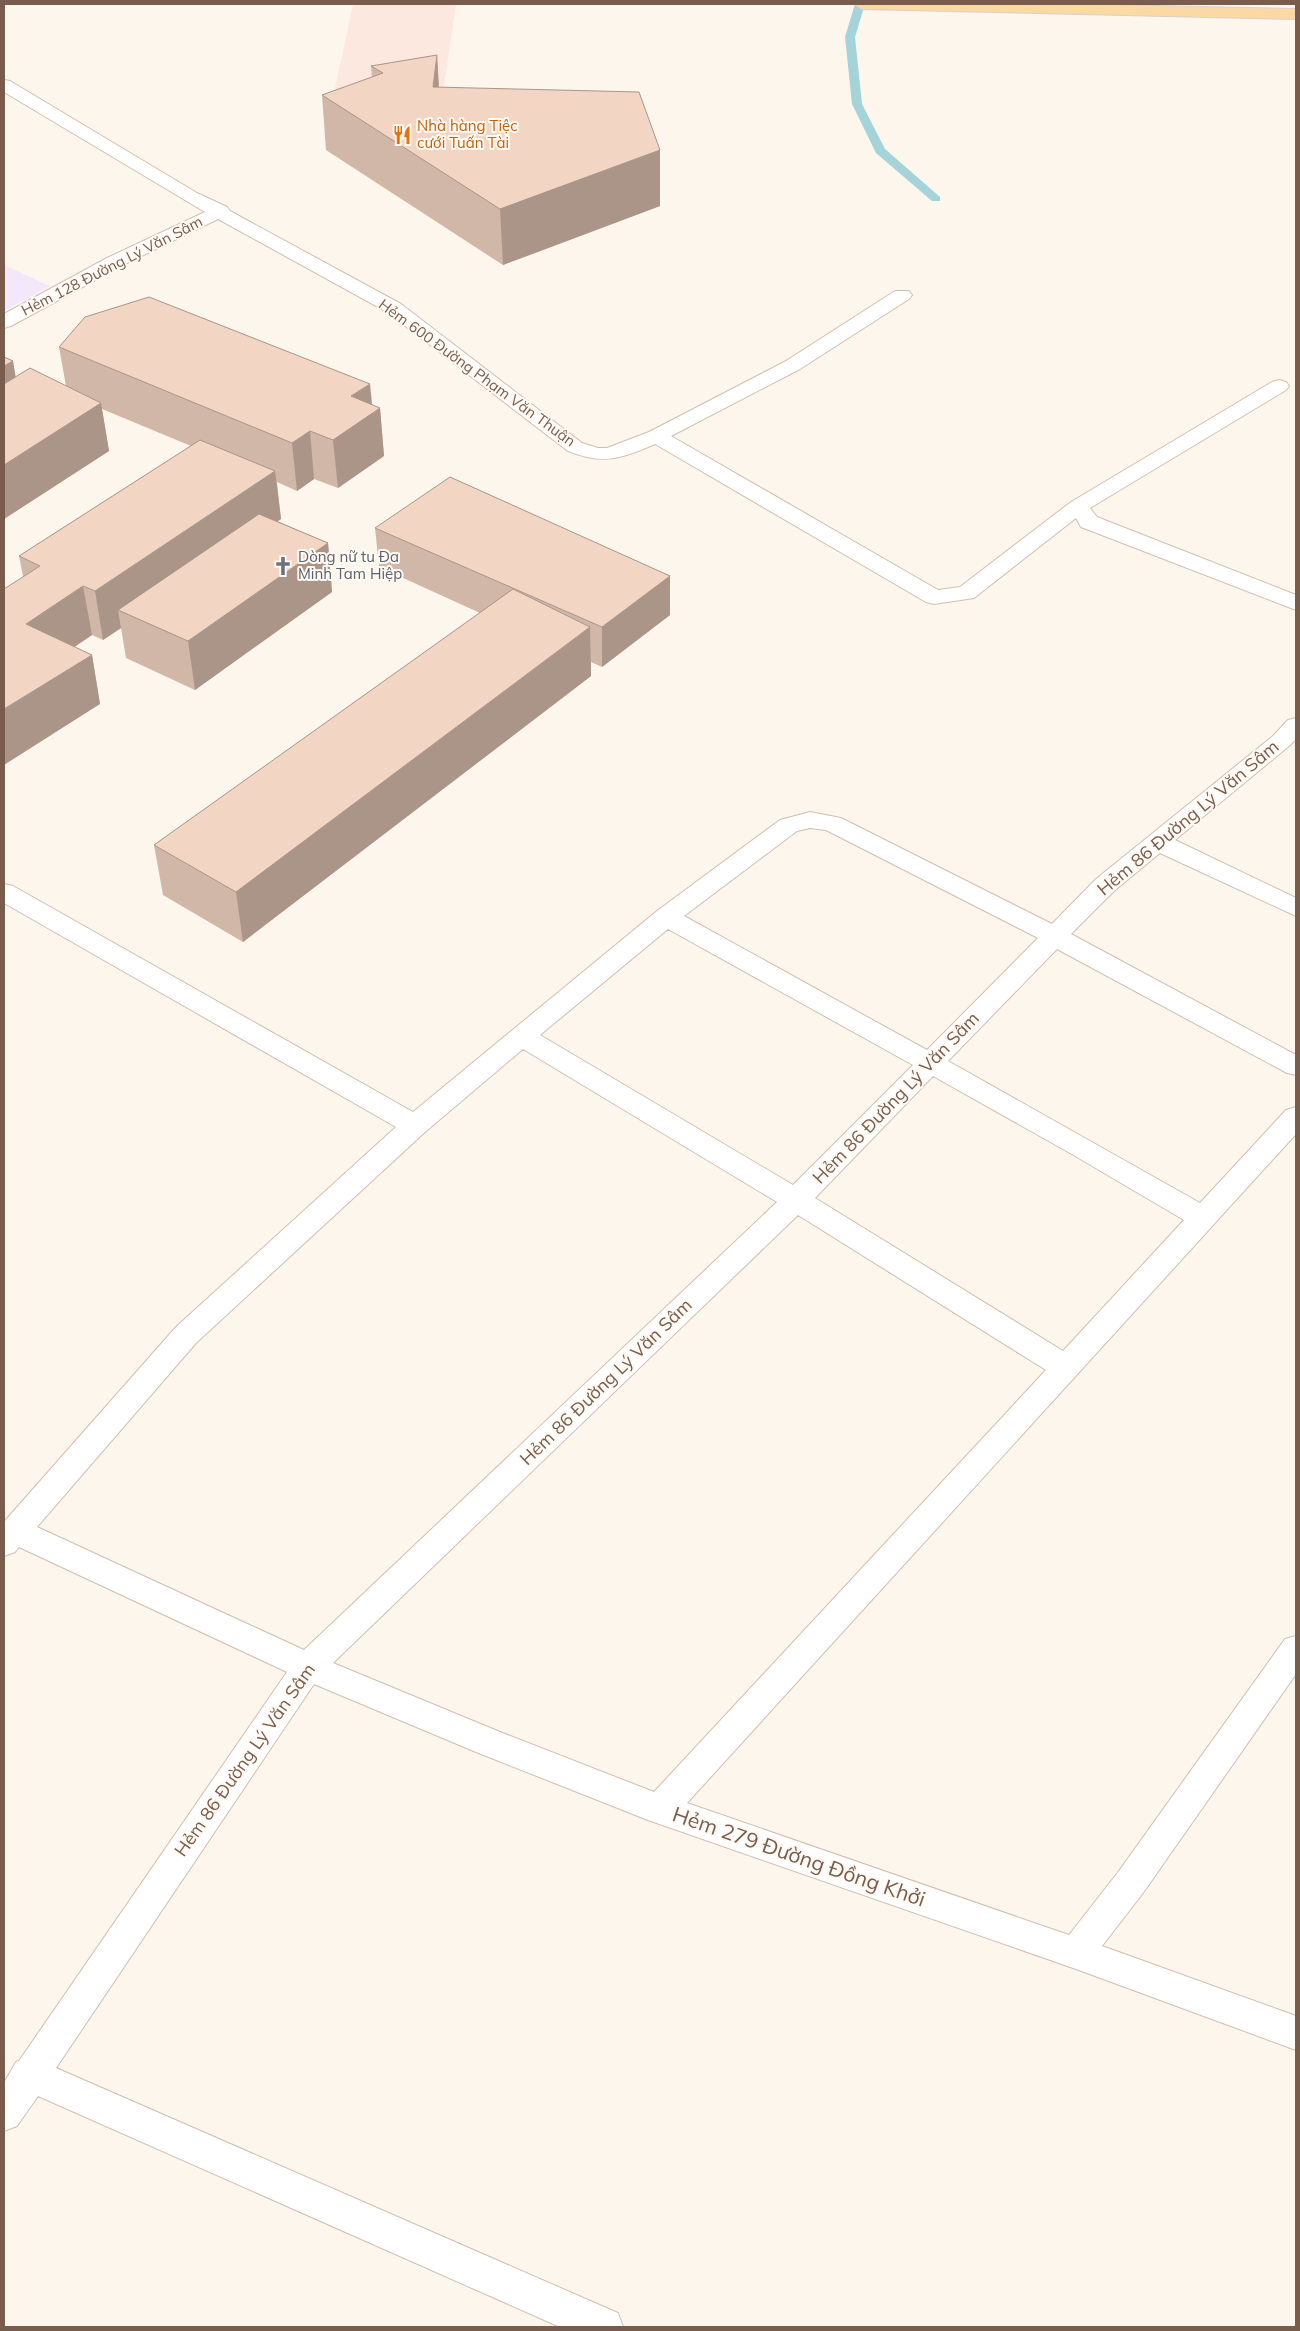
<svg xmlns="http://www.w3.org/2000/svg" width="1300" height="2331" viewBox="0 0 1300 2331" font-family="Mulish,sans-serif">
	<style>
		.commercial { fill: #fde8e0 }
		.education { fill: #f3e8fa }
		.lines { fill: none; stroke-linecap: round; stroke-linejoin: round }
		.stream { fill: #a5d3da; fill-rule: evenodd }
		.minor-casing { stroke: #d1beb0; stroke-width: 2 }
		.major-casing { stroke: #dad1cd; stroke-width: 2 }
		.minor { fill: #fff; fill-rule: evenodd }
		.major { fill: #fbd9a5; fill-rule: evenodd }
		.wall { fill: #d1b7a8 }
		.shaded-wall { fill: #aa9588 }
		.building { fill: #f3d5c3; stroke: #aa9588 }
		.labels { text-anchor: middle; stroke-width: 4; stroke-linejoin: round; paint-order: stroke }
		.far-food-label { font-size: 15px; fill: #c56008; stroke: #fffaf3; text-anchor: start }
		.far-street-label { font-size: 15px; fill: #7a5c4d; stroke: #fffaf3 }
		.far-worship-label { font-size: 15px; fill: #5b616d; stroke: #fffaf3; text-anchor: start }
		.street-label { font-size: 18px; fill: #7a5c4d; stroke: #fffaf3 }
		.near-street-label { font-size: 21px; fill: #7a5c4d; stroke: #fffaf3 }
	</style>
	<rect width="100%" height="100%" fill="#fdf6ec"/>
	<path class="commercial" d="M353 4H456L438 127 503 265 326 150 386 127 334 93Z"/>
	<path class="education" d="M4 265 50 286 4 311Z"/>
	<g class="lines">
		<path class="stream" d="M855 4H865L855 37 862 104 885 149 940 197V201H932L876 153 852 104 845 37Z"/>
		<g class="minor-casing">
			<path id="minor" d="M4 80 10 81 197 193 227 207 230 211 401 304 582 443 598 448H607L649 432 786 361 895 291H909L912 295 909 299 800 369 671 436 938 590 960 587 1071 502 1272 382 1279 380 1286 382 1289 386 1286 390 1090 508 1097 517 1296 595V610L1081 527 1076 518 974 598 934 604 926 602 655 444C621 459 603 465 568 451L387 312 218 219 121 266 11 326 4 328V314L107 258 205 212 4 92Z
				M1296 718V739L1289 746 1175 840 1296 898V916L1160 853 1114 891 1071 934 1296 1055V1075L1287 1073 1057 949 948 1061 1200 1203 1286 1110 1296 1107V1134L687 1803 1069 1935 1119 1871 1285 1639 1296 1636V1674L1143 1893 1102 1946 1296 2016V2050L1076 1969 648 1820 476 1752 314 1684 56 2068 618 2313 623 2327H560L38 2096 17 2126 4 2131V2083L16 2062 19 2061 287 1672 19 1547 15 1552 4 1556V1522L176 1327 396 1127 4 903V884L13 886 413 1112 657 911 780 820 810 812 841 818 1052 924 1096 879 1273 736 1288 720ZM810 828 826 830 1038 938 927 1050 684 916 797 831ZM668 929 913 1065 793 1185 540 1035ZM523 1049 777 1202 304 1650 37 1527 196 1343 425 1132ZM933 1076 1070 1153 1184 1220 1063 1351 815 1198ZM798 1215 1046 1370 654 1792 500 1732 333 1663Z"/>
		</g>
		<g class="major-casing">
			<path id="major" d="M854 4H1064L1296 9V19L862 9Z"/>
		</g>
		<use href="#minor" class="minor"/>
		<use href="#major" class="major"/>
	</g>
	<path class="wall" d="M437 55 439 87 660 206 503 265 326 150 322 95 372 77 371 66Z
		M59 347 372 405 380 408 384 456 338 488 314 479 297 491 277 482 281 519 277 521 328 543 332 592 195 690 126 658 121 628 103 640 92 635 74 647 92 655 100 704 23 576 19 556 191 446 102 409 109 451 4 519V357L13 361 15 377 66 386Z
		M375 528 670 576V615L602 667 591 662V676L243 942 163 895 154 845 480 613 379 567Z"/>
	<path class="shaded-wall" d="M437 55 440 109 433 87Z
		M660 150V206L503 265 500 209Z
		M13 361 21 408 4 418V366Z
		M370 384 373 414 380 408 384 456 338 488 333 440 351 396Z
		M101 403 109 451 4 519V465Z
		M310 431 314 479 297 491 292 443Z
		M275 471 281 519 136 618 118 610 121 628 103 640 95 591Z
		M328 543 332 592 195 690 188 641Z
		M670 576V615L602 667V627Z
		M83 586 92 635 36 673 26 624Z
		M590 627 591 676 243 942 236 892Z
		M92 655 100 704 4 765V709Z"/>
	<path class="building" d="M437 55 433 87 639 92 660 150 500 209 322 95 383 73 371 66Z
		M149 297 370 384 351 396 380 408 333 440 310 431 292 443 59 347 85 317Z
		M4 357 13 361 4 366Z
		M30 368 101 403 4 465V384Z
		M200 440 275 471 95 591 83 586 26 624 92 655 4 709V589L40 566 19 556Z
		M450 477 670 576 602 627 375 528Z
		M259 514 328 543 188 641 118 610Z
		M513 589 590 627 236 892 154 845Z"/>
	<defs>
		<g id="restaurant-bare" transform="scale(1.5)"><path d="M-5-6h1v4h1v-4h1v4h1v-4h1v5L-1.5 .5V6h-2V.5L-5-1ZM5-6V6H3V1.5H1.5Q1.5-4 5-6Z" fill="#e8710a" stroke="#fffaf3" stroke-width="2.5" paint-order="stroke"/></g>
		<g id="church-bare" transform="scale(1.5)"><path d="M-1.2-6h2.4v3.5h3.3v2.4h-3.3V6h-2.4V-.1h-3.3v-2.4h3.3Z" fill="#6b7280" stroke="#fffaf3" stroke-width="2.5" paint-order="stroke"/></g>
	</defs>
	<g fill-rule="evenodd">
		<use href="#restaurant-bare" x="402" y="135"/>
		<use href="#church-bare" x="283" y="566"/>
	</g>
	<g class="labels">
		<g class="far-food-label">
			<text x="417" y="131">Nhà hàng Tiệc<tspan x="417" dy="17">cưới Tuấn Tài</tspan></text>
		</g>
		<g class="far-street-label">
			<text transform="translate(112 266) rotate(-27)" y="5">Hẻm 128 Đường Lý Văn Sâm</text>
			<text transform="translate(477 373) rotate(36)" y="5">Hẻm 600 Đường Phạm Văn Thuận</text>
		</g>
		<g class="far-worship-label">
			<text x="298" y="562">Dòng nữ tu Đa<tspan x="298" dy="17">Minh Tam Hiệp</tspan></text>
		</g>
		<g class="street-label">
			<text transform="translate(1188 818) rotate(-40)" y="6">Hẻm 86 Đường Lý Văn Sâm</text>
			<text transform="translate(896 1098) rotate(-46)" y="6">Hẻm 86 Đường Lý Văn Sâm</text>
			<text transform="translate(606 1382) rotate(-44)" y="6">Hẻm 86 Đường Lý Văn Sâm</text>
			<text transform="translate(245 1760) rotate(-55)" y="6">Hẻm 86 Đường Lý Văn Sâm</text>
		</g>
		<g class="near-street-label">
			<text transform="translate(799 1857) rotate(19)" y="7">Hẻm 279 Đường Đồng Khởi</text>
		</g>
	</g>
	<rect width="1300" height="2331" fill="none" stroke="#7a5c4d" stroke-width="10"/>
</svg>
